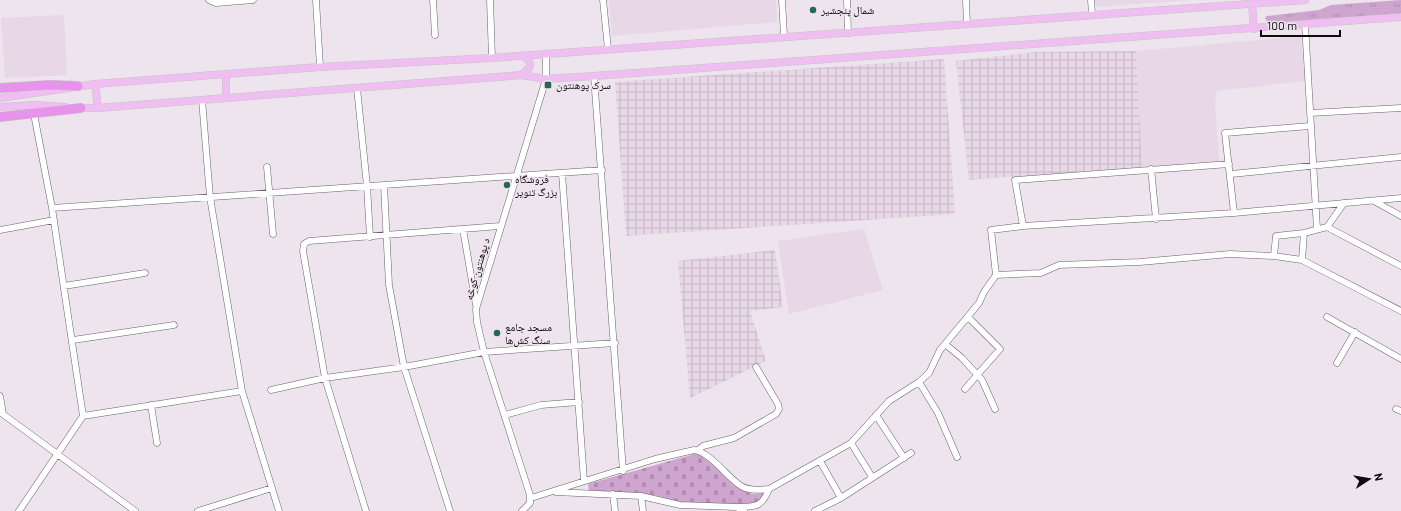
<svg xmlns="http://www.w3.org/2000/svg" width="1401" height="511" viewBox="0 0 1401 511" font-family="Barlow,'Noto Naskh Arabic',sans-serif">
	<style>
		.built { fill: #e7d7e7 }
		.industrial { fill: url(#industrial-grid) }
		.grass { fill: url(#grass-tufts) }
		.cemetery { fill: url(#cemetery-stones) }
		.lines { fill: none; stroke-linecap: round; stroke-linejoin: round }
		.minor-casing { stroke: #696069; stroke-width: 7 }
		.major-casing { stroke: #c5c4c5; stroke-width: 8 }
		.highway-casing { stroke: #c5c4c5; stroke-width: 10 }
		.minor { stroke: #fff; stroke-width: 6 }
		.major { stroke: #f0bff2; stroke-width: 7 }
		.highway { stroke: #e694e9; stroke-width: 9 }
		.poi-dot { fill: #246758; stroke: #eee4ee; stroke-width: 1.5 }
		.labels { text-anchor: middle; stroke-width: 3; stroke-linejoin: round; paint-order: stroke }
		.poi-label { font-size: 11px; fill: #0e0b0e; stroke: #eee4ee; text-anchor: start }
		.street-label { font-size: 11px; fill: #0e0b0e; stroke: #eee4ee }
	</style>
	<defs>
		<pattern id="industrial-grid" width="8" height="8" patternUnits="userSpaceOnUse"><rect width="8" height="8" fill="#e7d7e7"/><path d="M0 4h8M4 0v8" fill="none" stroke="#c5b7c5"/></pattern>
		<pattern id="grass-tufts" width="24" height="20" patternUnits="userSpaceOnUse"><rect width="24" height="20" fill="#cea5cf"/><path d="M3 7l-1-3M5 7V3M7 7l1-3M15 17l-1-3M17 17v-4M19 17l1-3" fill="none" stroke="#b08db1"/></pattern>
		<pattern id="cemetery-stones" width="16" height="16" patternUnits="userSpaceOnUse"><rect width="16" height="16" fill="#cea5cf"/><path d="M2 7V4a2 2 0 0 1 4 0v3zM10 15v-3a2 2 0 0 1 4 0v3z" fill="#b08db1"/></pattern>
	</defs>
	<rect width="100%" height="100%" fill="#eee4ee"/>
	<path class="built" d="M609 0H776L777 22 612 36Z
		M1095 0H1193L1096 7Z
		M64 15 67 75 5 78 1 18Z
		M1301 36 1305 81 1217 91 1215 103 1219 162 1142 167 1136 51Z
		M864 229 883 290 789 314 778 241Z"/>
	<path class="industrial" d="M1136 51 1142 167 969 180 956 61 1035 52Z
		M944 59 955 214 626 236 615 82Z
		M775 250 783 307 750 311 766 361 690 398 678 261Z"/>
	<path class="grass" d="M1401 0V14L1268 23 1265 18 1267 16 1319 10 1331 5Z"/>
	<path class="cemetery" d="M698 453 742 490 752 494 765 493 757 504 684 505 655 495 589 492 588 484Z"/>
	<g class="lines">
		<g class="minor-casing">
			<path id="minor" d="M209 0 216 3 253 0
				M316 0 320 67
				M433 0 435 35
				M490 0 492 58
				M603 0 608 49
				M782 0 784 36
				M847 0 848 33
				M966 0 967 24
				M1091 0 1092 14
				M1305 24 1317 229
				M594 76 623 471
				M357 88 367 186 370 237
				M202 100 210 197 242 391 279 511
				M1310 113 1401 108
				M267 167 273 234
				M1151 169 1156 219
				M562 173 584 481
				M1231 174 1401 157
				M384 185 389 285 404 367 450 511
				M1374 201 1401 216
				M52 208 602 170
				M1234 213 1225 133 1310 126
				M1023 226 1015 180 1229 164
				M1327 227 1344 203
				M463 229 476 305
				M0 230 54 220
				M1274 256 1276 236 1304 233 1327 227 1401 266
				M1302 260 1304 233
				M996 275 1041 273 1059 265 1140 262 1230 254 1274 256 1302 260 1401 311
				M64 286 145 273
				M1327 317 1401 359
				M73 340 174 325
				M945 344 962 358 982 380 995 409
				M1337 363 1355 332
				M919 382 938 413 957 457
				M965 389 1000 349 968 317
				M271 390 325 378 404 367 484 352 615 343
				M0 396 3 414
				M151 405 157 443
				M1396 409 1401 411
				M0 412 135 511
				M505 415 541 405 579 402
				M876 415 904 458
				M83 416 242 391
				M851 443 872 477
				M698 450 703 446 734 438 776 414 779 409 778 404 756 367
				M820 461 841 498
				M556 492 641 496 680 505 736 507 744 511
				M613 494 615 511
				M641 496 643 511
				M531 498 655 459 694 450C710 452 727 477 741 486 749 491 760 490 769 489L851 443 889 401 919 382 929 373 940 350 979 303 984 292 996 275 991 230 1023 226 1234 213 1401 198
				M738 507C756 507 762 507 769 489
				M19 511 83 416 52 208 34 114
				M198 511 272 488
				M366 511 325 378 303 251 304 244 309 241 500 226
				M522 511 530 503V495L484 352 477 322 476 309 546 79V54
				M815 511 841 498 911 453"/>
		</g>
		<g class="major-casing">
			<path id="major" d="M1252 4 1254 29
				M521 56 527 58 530 64 529 68 522 75
				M226 74V98
				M95 84 98 108
				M0 98 95 84 320 67 492 58 1305 0
				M0 107 36 105 65 107
				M77 108H98L522 75 546 79 594 76 1401 17"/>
		</g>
		<g class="highway-casing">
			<path id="highway" d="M0 88 50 85 78 86
				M0 117 81 108"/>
		</g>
		<use href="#minor" class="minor"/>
		<use href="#major" class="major"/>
		<use href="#highway" class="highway"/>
	</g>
	<g class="poi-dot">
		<circle cx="813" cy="10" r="4"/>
		<rect x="544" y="81" width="8" height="8" rx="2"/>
		<circle cx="507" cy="185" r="4"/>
		<circle cx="497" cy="333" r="4"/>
	</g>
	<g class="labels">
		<g class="poi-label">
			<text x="821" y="14">شمال پنجشیر</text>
			<text x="556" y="89">سرک پوهنتون</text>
			<text x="515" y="183">فروشگاه<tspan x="515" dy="13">بزرگ تنویر</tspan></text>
			<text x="505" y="331">مسجد جامع<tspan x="505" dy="13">سنگ کش‌ها</tspan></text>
		</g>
		<g class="street-label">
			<text transform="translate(477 269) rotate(-74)" y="4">د پوهنتون کوڅه</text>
		</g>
	</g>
	<g transform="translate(1369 479) rotate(78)" stroke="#eee4ee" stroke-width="3" paint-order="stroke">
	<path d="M0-3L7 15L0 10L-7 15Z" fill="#0e0b0e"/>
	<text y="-6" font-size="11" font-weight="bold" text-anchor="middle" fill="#0e0b0e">N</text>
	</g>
	<path d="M1261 30v6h79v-6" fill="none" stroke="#0e0b0e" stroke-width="2"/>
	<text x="1267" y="30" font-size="12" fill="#0e0b0e" stroke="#eee4ee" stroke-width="3" paint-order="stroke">100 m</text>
</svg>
